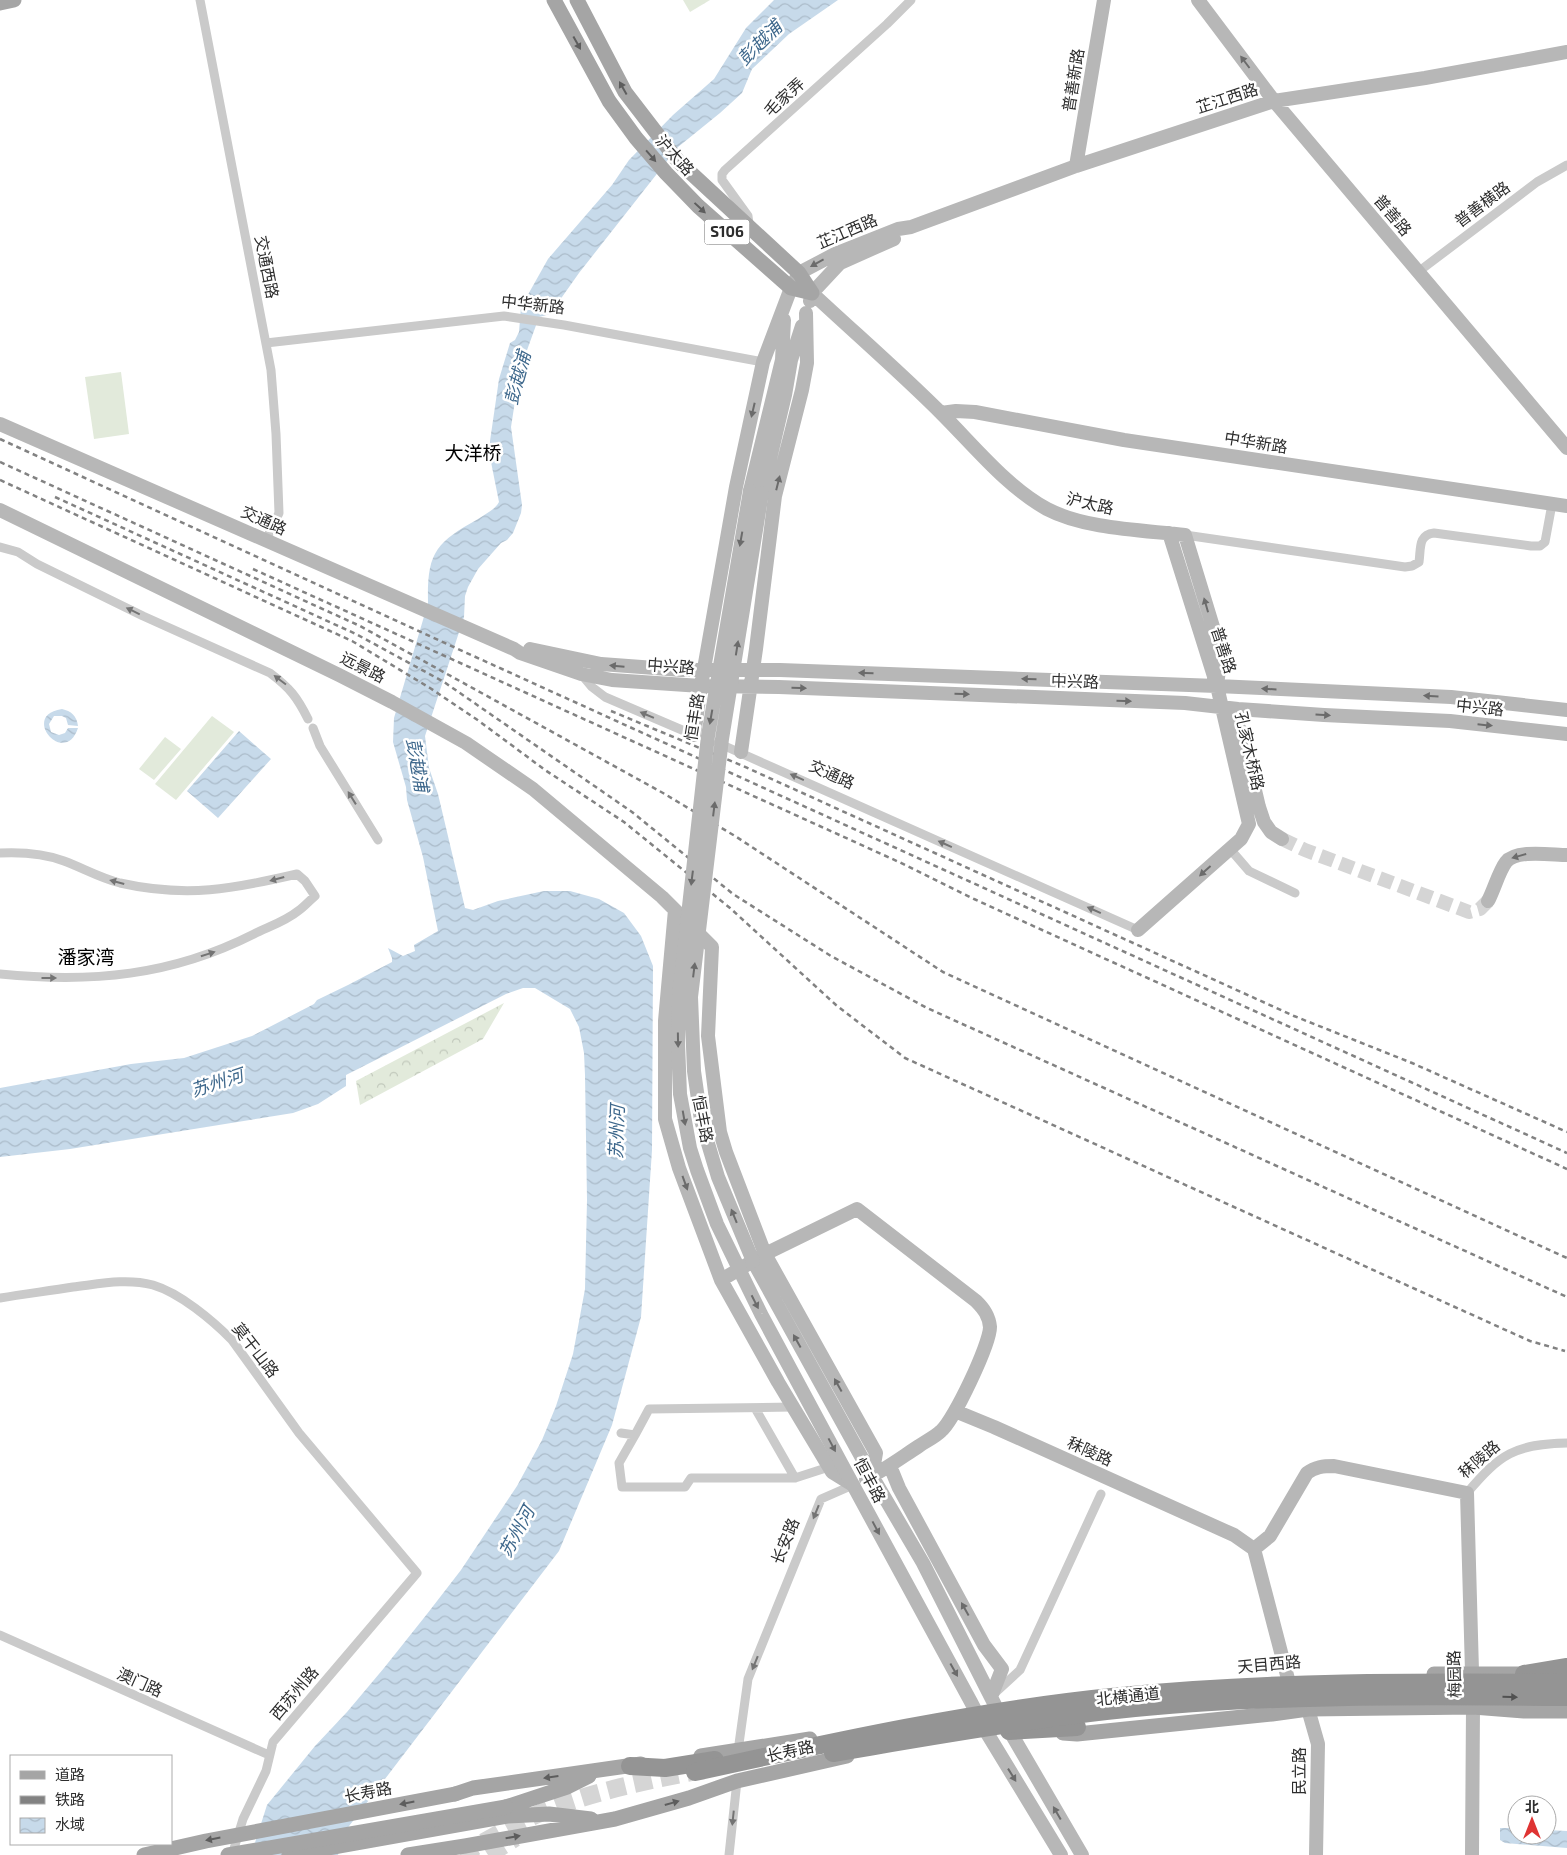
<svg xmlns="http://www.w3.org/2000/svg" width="1567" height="1855" viewBox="0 0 1567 1855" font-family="'Exo 2','Noto Sans SC',sans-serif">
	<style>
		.forest { fill: url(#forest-crowns) }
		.pitch { fill: #e2eadb }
		.water { fill: url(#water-waves) }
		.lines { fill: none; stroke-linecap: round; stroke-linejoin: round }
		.secondary-tunnel { stroke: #d5d5d5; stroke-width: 14; stroke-dasharray: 14 7; stroke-linecap: butt }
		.highway-tunnel { stroke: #d5d5d5; stroke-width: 18; stroke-dasharray: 18 9; stroke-linecap: butt }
		.street { stroke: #cacaca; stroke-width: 9 }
		.secondary { stroke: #b7b7b7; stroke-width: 14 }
		.primary { stroke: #a5a5a5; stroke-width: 15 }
		.highway { stroke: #949494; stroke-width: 18 }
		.rail { stroke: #828282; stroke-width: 2.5; stroke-dasharray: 5 4; stroke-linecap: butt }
		.secondary-bridge { stroke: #b7b7b7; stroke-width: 14 }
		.primary-bridge { stroke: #a5a5a5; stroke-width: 15 }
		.highway-bridge { stroke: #949494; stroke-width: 18 }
		.oneway { fill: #5d5d5d }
		.oneway2 { fill: #6b6b6b }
		.oneway3 { fill: #747474 }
		.oneway4 { fill: #515151 }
		.labels { text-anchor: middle; stroke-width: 5; stroke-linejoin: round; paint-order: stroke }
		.shield { fill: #fff; stroke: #6c6c6c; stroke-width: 1 }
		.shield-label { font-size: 15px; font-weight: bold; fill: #2d2d2d }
		.street-label { font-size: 16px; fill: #2d2d2d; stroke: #fff }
		.water-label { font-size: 18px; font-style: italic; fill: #3e688c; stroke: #fff }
		.quarter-label { font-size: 19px; fill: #000; stroke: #fff }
	</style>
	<defs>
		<pattern id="forest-crowns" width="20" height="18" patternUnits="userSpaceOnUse" patternTransform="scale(1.25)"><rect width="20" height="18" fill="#e2eadb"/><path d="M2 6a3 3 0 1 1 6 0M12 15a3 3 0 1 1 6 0" fill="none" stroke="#c2c9bc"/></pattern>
		<pattern id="water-waves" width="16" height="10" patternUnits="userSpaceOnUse" patternTransform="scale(1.25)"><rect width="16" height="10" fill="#c7daea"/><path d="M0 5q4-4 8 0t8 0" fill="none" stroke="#abbbc9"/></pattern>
	</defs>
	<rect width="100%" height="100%" fill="#fff"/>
	<path class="forest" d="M683 0H710L690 12Z
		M504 1003 483 1039 360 1105 356 1081Z"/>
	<path class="pitch" d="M121 372 129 434 94 439 85 377Z
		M212 716 234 732 176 800 155 784Z
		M165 737 181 749 154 780 139 769Z"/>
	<path class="water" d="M774 0H838L789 34 752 69 742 93 720 113 678 147 579 273 550 314 539 317 526 353 518 382 511 427 522 505 521 513 513 533 507 540 501 543 478 569 468 587 465 596 464 617 425 736 429 768 438 794 465 908 473 910 498 901 544 891H570L599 899 624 913 641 936 653 966 652 1150 641 1317 612 1425 559 1551 343 1834 338 1855H251L267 1805 315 1746 347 1712 384 1668 427 1614 461 1570 517 1486 542 1440 556 1406 573 1354 585 1289 587 1200 585 1075 584 1053 579 1027 570 1009 535 988H523L506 994 346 1075V1086L318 1104 293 1113 70 1149 0 1157V1088L131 1064 184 1058 252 1036 314 1004 317 1000 348 985 392 962V958L388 948 403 956 415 951 414 945 438 931 423 857 407 800 406 787 393 742 394 718 428 603C427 553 435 543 478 519 485 514 495 510 499 502L490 457V441L499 379 510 343 515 340 519 332 521 307 548 259 612 185 629 160 673 115 714 79 746 28Z
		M62 709C71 711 77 716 78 726L68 725 66 718 62 716H54L49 724 51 732 59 735 65 733 68 728H78C65 768 19 715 62 709Z
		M239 731 271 759 218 818 187 791Z
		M1500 1828H1517V1835H1547V1830L1567 1831V1848L1505 1843 1500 1840Z"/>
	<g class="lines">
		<path class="secondary-tunnel" d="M1282 839 1305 850 1469 912 1480 909 1488 901"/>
		<path class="highway-tunnel" d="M460 1855C485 1842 512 1825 538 1814 587 1793 640 1782 692 1772
			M488 1855 515 1838"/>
		<path class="street" d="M200 0 271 370 276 434 279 513 266 540
			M749 224 748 216 722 180V174L725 170 887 24 911 0
			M1418 272 1537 182 1567 165
			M266 343 504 316 564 325 763 362
			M1185 535 1405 567 1412 566 1419 562C1421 548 1418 535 1434 533L1531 546H1540L1545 542 1552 504
			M0 547 18 552 37 564 143 616 270 673C290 688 297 697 308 719
			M582 675 592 687 605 697 696 736
			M313 728 320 746 378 840
			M718 743 1138 930
			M1230 849 1249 871 1295 893
			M0 853C22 852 43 853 64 861 83 868 100 878 120 883 187 898 233 889 297 874L305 881 315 896C309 901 304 907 298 911 286 921 268 927 254 934 171 976 92 983 0 974
			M0 1298C24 1294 48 1291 73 1287 99 1284 126 1278 153 1285 180 1293 212 1320 232 1340L299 1433 417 1573 273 1742 266 1771 243 1819 232 1855
			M755 1408 795 1478
			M621 1433 635 1435 619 1463 622 1487H685L691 1478H795L829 1467
			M635 1435 649 1409 793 1407
			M1467 1493C1500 1454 1515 1444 1567 1443
			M0 1635 269 1755
			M995 1693 1020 1670 1101 1494
			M738 1751 748 1679 821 1499 853 1485
			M729 1855 737 1781"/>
		<path class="secondary" d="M1198 0 1274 101 1567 448
			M1076 166 1104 0
			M812 293C856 334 901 373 943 415 975 447 1007 487 1047 509 1085 529 1143 530 1185 535L1221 653 1217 686
			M810 301 812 293 840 263 894 239
			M941 413 956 411 975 412 1124 440 1567 506
			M0 424 514 649 520 653 581 674 612 680 701 686 779 687 1185 703 1238 709 1324 715 1450 721 1567 734
			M750 491 782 360 784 320
			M762 493 785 395 791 360 802 326
			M0 510 339 675 392 702 466 743 533 789 662 897 712 947 708 1036 720 1132 726 1152 765 1254 876 1453 872 1476
			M530 649 601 664 682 670H780L1217 686 1451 697 1567 710
			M1224 709 1241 731 1259 807 1264 822 1271 832 1282 839
			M694 735 701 686 736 487 763 362 791 288 799 273 835 254 898 229 911 227 1076 166 1274 101 1425 78 1567 52
			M741 752 756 649 775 496 802 390 807 363 806 313
			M1488 901C1494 890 1499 871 1506 862 1516 849 1552 855 1567 855
			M675 910 665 1021V1119L679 1168 721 1280 778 1382 832 1472 853 1485 971 1702 987 1733 1061 1855
			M1138 930 1241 839 1249 824 1217 686 1169 533
			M753 1261 872 1476 923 1563 998 1711 1082 1855
			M721 1280 765 1254 857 1209 976 1301C984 1309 989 1316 990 1327 990 1344 954 1420 941 1431 935 1437 926 1441 919 1446 902 1457 885 1470 866 1479
			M955 1411 994 1427 1234 1535 1254 1549
			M890 1466 899 1488 984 1645 1002 1669 991 1697
			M1254 1549 1270 1536 1307 1473C1315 1467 1323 1466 1334 1466L1467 1493 1473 1707 1472 1855
			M1254 1549 1288 1679 1308 1709 1318 1744 1316 1855"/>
		<path class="primary" d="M554 0 609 101 636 138 666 173 698 206 791 288 812 293
			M577 0 625 92 678 161 799 273 812 293
			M0 3 14 0
			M1434 1674H1528
			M1063 1733 1077 1734 1272 1714 1308 1709 1473 1707 1524 1711H1567
			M701 1756 810 1739
			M455 1794 473 1788 641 1764
			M506 1807 567 1787 589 1776
			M289 1855 507 1816 549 1814 591 1819
			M408 1855 465 1846 615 1819 689 1798 737 1781 847 1756"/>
		<path class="highway" d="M1524 1674 1567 1667
			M1009 1731 1077 1727
			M630 1766 665 1768 715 1760"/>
		<path class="rail" d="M0 439 458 649 1567 1153
			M0 462 360 626 663 793 735 836 943 972 1567 1258
			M0 480 352 641 430 688 479 721 545 770 624 822 730 908 836 1005 905 1058 1530 1341 1565 1351
			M55 497 356 634 444 682 632 812 733 894 831 956 927 1008 1567 1297
			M253 569 899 862 974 899 1567 1169
			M611 711 743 766 1294 1016 1412 1063 1567 1132"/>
		<path class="secondary-bridge" d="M750 491 708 736 679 996 678 1043 680 1094 690 1148 697 1170 717 1224 761 1314 853 1485
			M753 1261 718 1177 701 1120 694 1071 691 997 722 739 762 493"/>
		<path class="primary-bridge" d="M144 1855 206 1841 455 1794
			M228 1855 506 1807"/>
		<path class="highway-bridge" d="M833 1753C958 1732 1084 1709 1211 1702 1330 1695 1449 1696 1567 1697
			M695 1772C836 1741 977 1710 1121 1696 1269 1681 1419 1682 1567 1683"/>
	</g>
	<defs><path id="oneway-solid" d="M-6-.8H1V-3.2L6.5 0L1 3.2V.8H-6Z" transform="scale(1.25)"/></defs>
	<g class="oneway">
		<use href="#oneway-solid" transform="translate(577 43) rotate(61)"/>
		<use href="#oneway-solid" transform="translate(623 88) rotate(-119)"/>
		<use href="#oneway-solid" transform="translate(651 156) rotate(49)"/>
		<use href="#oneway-solid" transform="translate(700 208) rotate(43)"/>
		<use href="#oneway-solid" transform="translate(551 1777) rotate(172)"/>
		<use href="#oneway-solid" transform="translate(407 1803) rotate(169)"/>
		<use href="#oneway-solid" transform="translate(672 1803) rotate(-16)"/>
		<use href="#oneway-solid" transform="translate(513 1837) rotate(-10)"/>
		<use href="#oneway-solid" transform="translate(213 1839) rotate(169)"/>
	</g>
	<g class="oneway2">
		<use href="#oneway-solid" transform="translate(1245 62) rotate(-127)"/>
		<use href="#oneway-solid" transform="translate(817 263) rotate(151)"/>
		<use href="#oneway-solid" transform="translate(753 410) rotate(103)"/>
		<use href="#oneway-solid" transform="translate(778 483) rotate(-76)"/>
		<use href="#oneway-solid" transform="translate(741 539) rotate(100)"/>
		<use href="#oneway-solid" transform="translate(1206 605) rotate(-106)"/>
		<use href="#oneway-solid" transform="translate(737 648) rotate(-81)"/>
		<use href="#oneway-solid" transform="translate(617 666) rotate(-175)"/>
		<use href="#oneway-solid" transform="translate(866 673) rotate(-178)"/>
		<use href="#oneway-solid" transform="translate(1029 679) rotate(-178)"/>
		<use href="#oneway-solid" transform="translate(799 688) rotate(2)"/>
		<use href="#oneway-solid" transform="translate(1269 689) rotate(-177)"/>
		<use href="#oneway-solid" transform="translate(962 694) rotate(2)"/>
		<use href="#oneway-solid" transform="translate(1431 696) rotate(-177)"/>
		<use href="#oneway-solid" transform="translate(1124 701) rotate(2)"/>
		<use href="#oneway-solid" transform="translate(1323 715) rotate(4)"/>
		<use href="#oneway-solid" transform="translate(711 717) rotate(100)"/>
		<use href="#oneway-solid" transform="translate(1485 725) rotate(6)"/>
		<use href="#oneway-solid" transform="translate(714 809) rotate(-83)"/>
		<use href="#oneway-solid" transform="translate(1519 856) rotate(164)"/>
		<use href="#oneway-solid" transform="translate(1205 871) rotate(138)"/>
		<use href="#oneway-solid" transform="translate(692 878) rotate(97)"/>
		<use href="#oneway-solid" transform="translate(694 970) rotate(-83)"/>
		<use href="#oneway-solid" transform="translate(678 1040) rotate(89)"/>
		<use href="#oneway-solid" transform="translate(684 1118) rotate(80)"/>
		<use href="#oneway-solid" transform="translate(685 1183) rotate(70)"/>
		<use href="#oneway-solid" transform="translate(734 1216) rotate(-112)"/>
		<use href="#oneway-solid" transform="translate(755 1302) rotate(63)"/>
		<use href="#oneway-solid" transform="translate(797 1341) rotate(-119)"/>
		<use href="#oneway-solid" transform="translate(838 1385) rotate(-119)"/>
		<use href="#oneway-solid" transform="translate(832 1445) rotate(62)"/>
		<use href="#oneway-solid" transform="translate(876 1528) rotate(62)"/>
		<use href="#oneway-solid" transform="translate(965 1609) rotate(-119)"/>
		<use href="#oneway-solid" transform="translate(954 1670) rotate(61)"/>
		<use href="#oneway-solid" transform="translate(1012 1775) rotate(58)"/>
		<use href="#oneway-solid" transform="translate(1057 1813) rotate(-120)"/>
	</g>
	<g class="oneway3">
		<use href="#oneway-solid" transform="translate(133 611) rotate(-154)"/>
		<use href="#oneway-solid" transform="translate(280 680) rotate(-143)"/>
		<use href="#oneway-solid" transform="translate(647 715) rotate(-157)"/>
		<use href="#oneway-solid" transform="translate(797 777) rotate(-156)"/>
		<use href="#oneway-solid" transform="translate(352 798) rotate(-122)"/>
		<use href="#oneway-solid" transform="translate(945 844) rotate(-156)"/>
		<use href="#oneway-solid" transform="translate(277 879) rotate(165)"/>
		<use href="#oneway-solid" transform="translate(117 882) rotate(-165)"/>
		<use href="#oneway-solid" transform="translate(1094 910) rotate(-156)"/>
		<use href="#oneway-solid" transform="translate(208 954) rotate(-18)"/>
		<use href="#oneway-solid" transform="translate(49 978)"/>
		<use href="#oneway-solid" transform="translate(816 1512) rotate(112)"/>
		<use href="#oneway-solid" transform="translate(755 1663) rotate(112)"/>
		<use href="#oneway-solid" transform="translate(733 1818) rotate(96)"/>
	</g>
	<use class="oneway4" href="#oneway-solid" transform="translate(1510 1697) rotate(1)"/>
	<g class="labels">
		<rect class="shield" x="704.5" y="219.5" width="45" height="25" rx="4"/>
		<g class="shield-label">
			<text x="727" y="237">S106</text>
		</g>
		<g class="street-label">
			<text transform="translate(1073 80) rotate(-81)" y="6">普善新路</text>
			<text transform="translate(784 97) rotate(-42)" y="6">毛家弄</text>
			<text transform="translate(1227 98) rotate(-18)" y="6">芷江西路</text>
			<text transform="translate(675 155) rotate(48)" y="6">沪太路</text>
			<text transform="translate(1482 204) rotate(-37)" y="6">普善横路</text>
			<text transform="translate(1393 215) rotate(50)" y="6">普善路</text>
			<text transform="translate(847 231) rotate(-23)" y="6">芷江西路</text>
			<text transform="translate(267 267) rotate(79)" y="6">交通西路</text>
			<text transform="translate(533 304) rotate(6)" y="6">中华新路</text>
			<text transform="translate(1256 442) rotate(9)" y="6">中华新路</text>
			<text transform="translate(1090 503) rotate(13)" y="6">沪太路</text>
			<text transform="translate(264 520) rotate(24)" y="6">交通路</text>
			<text transform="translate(1224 650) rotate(72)" y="6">普善路</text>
			<text transform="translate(671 666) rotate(4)" y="6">中兴路</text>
			<text transform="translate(363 667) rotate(27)" y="6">远景路</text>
			<text transform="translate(1075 681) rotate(2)" y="6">中兴路</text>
			<text transform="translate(1480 707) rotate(6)" y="6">中兴路</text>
			<text transform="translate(694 717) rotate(-81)" y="6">恒丰路</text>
			<text transform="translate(1250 751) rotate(77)" y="6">孔家木桥路</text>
			<text transform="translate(832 774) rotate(24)" y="6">交通路</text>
			<text transform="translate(703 1119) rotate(79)" y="6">恒丰路</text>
			<text transform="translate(256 1350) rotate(52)" y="6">莫干山路</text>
			<text transform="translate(1090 1451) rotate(24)" y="6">秣陵路</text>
			<text transform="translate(1479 1459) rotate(-41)" y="6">秣陵路</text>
			<text transform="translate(870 1480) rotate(62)" y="6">恒丰路</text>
			<text transform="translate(785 1541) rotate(-68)" y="6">长安路</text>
			<text transform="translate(1269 1664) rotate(-5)" y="6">天目西路</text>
			<text transform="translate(1454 1674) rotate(-91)" y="6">梅园路</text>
			<text transform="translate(140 1682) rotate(24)" y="6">澳门路</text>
			<text transform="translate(294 1693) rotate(-50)" y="6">西苏州路</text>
			<text transform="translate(1128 1696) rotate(-6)" y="6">北横通道</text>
			<text transform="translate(790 1751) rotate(-13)" y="6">长寿路</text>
			<text transform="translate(1299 1771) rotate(-90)" y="6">民立路</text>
			<text transform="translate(368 1792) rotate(-11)" y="6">长寿路</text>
		</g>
		<g class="water-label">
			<text transform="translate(760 43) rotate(-45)" y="6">彭越浦</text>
			<text transform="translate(518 378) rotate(-75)" y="6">彭越浦</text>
			<text transform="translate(417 765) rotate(80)" y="6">彭越浦</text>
			<text transform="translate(217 1083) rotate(-18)" y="6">苏州河</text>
			<text transform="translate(617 1132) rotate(-88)" y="6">苏州河</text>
			<text transform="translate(517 1532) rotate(-62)" y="6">苏州河</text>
		</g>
		<g class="quarter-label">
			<text x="473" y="460">大洋桥</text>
			<text x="86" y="964">潘家湾</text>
		</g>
	</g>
	<rect x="10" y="1755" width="162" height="90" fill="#ffffff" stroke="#ababab"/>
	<rect x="20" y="1771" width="25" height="8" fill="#a5a5a5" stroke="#ababab"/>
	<text x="55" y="1780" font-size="15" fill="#2d2d2d">道路</text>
	<rect x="20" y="1796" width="25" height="8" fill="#828282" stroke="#ababab"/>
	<text x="55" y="1805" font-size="15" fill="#2d2d2d">铁路</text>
	<rect x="20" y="1818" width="25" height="15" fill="url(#water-waves)" stroke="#ababab"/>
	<text x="55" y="1830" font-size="15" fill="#2d2d2d">水域</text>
	<g transform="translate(1532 1820)"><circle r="24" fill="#ffffff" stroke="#ababab"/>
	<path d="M0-4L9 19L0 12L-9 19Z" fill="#df3433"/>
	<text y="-8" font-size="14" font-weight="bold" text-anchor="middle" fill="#2d2d2d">北</text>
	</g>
</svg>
